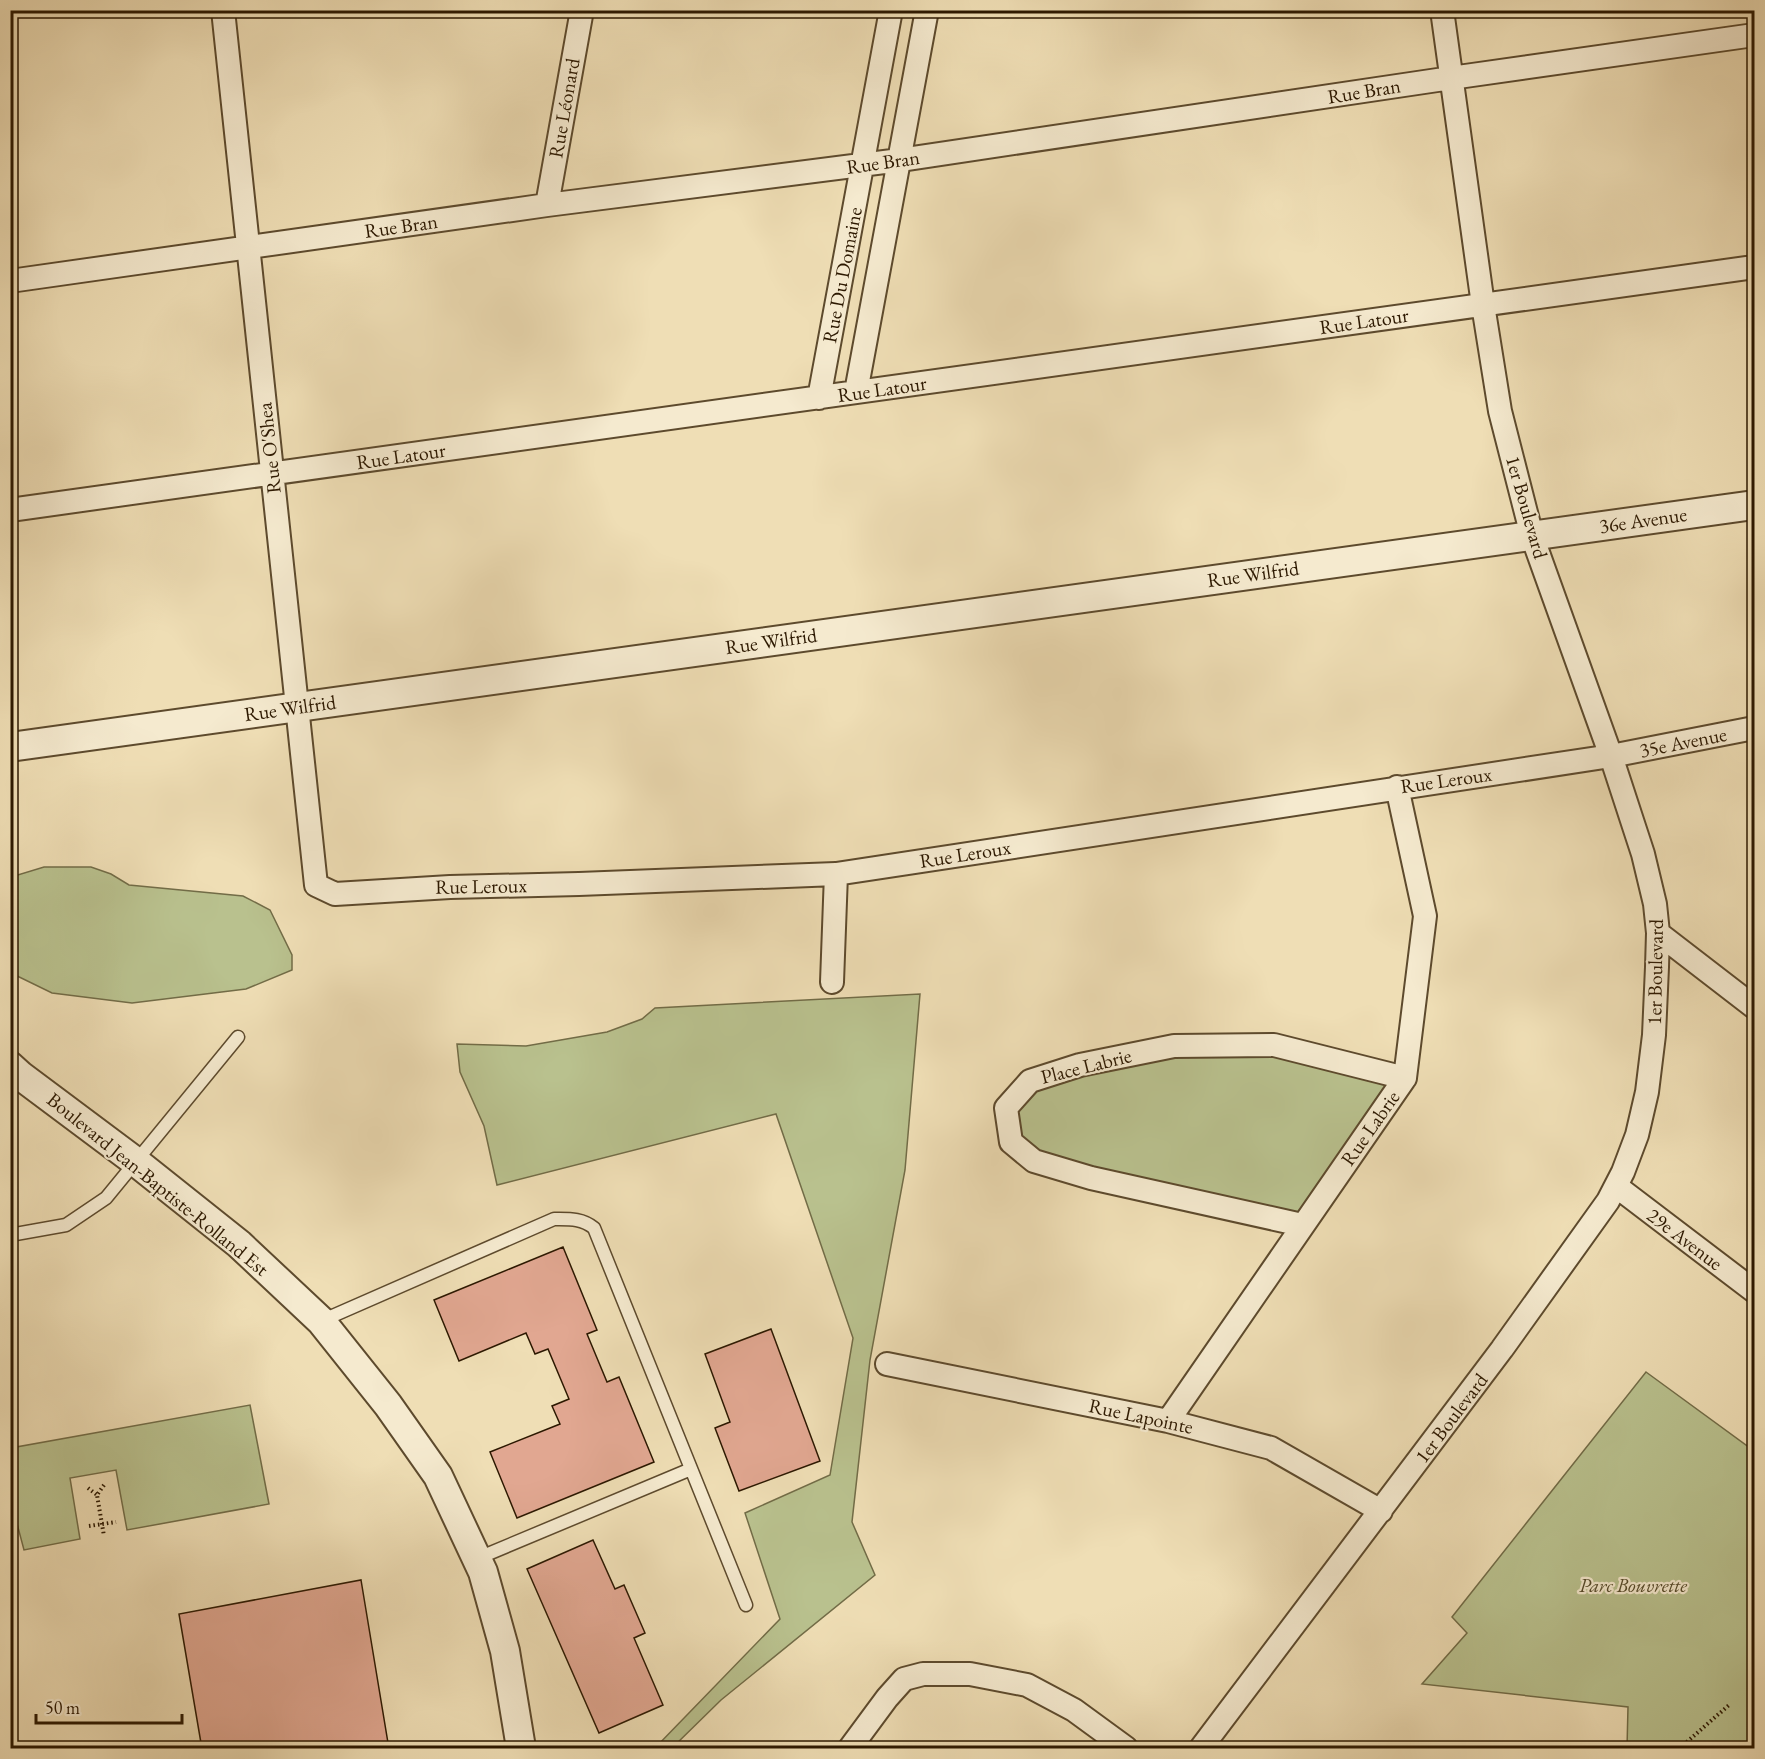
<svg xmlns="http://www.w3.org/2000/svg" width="1765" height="1759" viewBox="0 0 1765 1759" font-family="'EB Garamond',serif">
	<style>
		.green { fill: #b9c18e; stroke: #726c47; stroke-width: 1.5 }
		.building { fill: #e1a791; stroke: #2c1800; stroke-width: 1.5 }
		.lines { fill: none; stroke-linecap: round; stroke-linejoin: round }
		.service-casing { stroke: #5d4a2d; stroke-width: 15 }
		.minor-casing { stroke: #5d4a2d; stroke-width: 26 }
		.tertiary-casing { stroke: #5d4a2d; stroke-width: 32 }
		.path { stroke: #2c1800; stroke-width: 4; stroke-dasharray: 1.5 3; stroke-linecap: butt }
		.service { stroke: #f5eacf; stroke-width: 12 }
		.minor { stroke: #f5eacf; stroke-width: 22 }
		.tertiary { stroke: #f5eacf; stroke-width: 28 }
		.rail { stroke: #2c1800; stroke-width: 4.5; stroke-dasharray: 10 10; stroke-linecap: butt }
		.labels { text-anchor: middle; stroke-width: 4.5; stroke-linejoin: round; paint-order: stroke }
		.street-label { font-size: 20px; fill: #2c1800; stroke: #f5eacf }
		.park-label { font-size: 20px; font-style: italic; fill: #564b2b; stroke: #f5eacf }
	</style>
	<rect width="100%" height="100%" fill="#efdeb5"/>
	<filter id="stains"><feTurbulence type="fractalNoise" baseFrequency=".00333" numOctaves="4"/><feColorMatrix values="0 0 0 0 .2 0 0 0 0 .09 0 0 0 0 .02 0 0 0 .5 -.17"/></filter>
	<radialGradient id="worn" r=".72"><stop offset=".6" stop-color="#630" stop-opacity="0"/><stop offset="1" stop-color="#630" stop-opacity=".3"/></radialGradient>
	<path class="green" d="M44 867H91L111 874 129 885 243 896 270 910 292 955V970L246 989 132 1003 52 993 11 973V877Z
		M920 994 905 1170 870 1360 852 1522 875 1575 721 1700 672 1748H655L780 1619 745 1513 830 1475 853 1338 776 1114 497 1185 484 1126 460 1072 457 1044 526 1046 607 1032 642 1019 655 1008Z
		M1274 1045 1405 1078 1302 1225 1034 1161 1006 1108 1080 1065Z
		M1646 1372 1754 1451V1748H1627L1628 1707 1422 1684 1467 1633 1452 1617Z
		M250 1405 269 1504 127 1530 116 1470 70 1478 80 1539 24 1550 11 1501V1448Z"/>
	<path class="building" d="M563 1247 597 1330 587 1334 607 1382 619 1377 654 1462 517 1518 490 1452 560 1424 552 1406 569 1399 548 1349 535 1354 526 1333 459 1361 434 1300Z
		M771 1329 820 1461 739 1491 715 1428 730 1422 705 1354Z
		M593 1540 615 1589 624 1585 645 1633 634 1638 663 1705 599 1733 527 1569Z
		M361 1580 389 1749H202L179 1614Z"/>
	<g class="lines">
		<g class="service-casing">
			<path id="service" d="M10 1235 66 1225 106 1198 238 1037
				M321 1321 554 1219C569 1219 582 1218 594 1228L746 1605
				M476 1559 691 1469"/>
		</g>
		<g class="minor-casing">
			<path id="minor" d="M223 10 316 885 335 894 450 887 579 884 836 874 1611 756 1754 728
				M547 205 582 10
				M10 281 547 205 900 160 1451 78 1754 35
				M856 392 927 10
				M819 398 891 10
				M10 510 1754 267
				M1658 933 1754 1007
				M832 982 836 874
				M1616 1186 1754 1291
				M1302 1225 1091 1178 1034 1161 1011 1142 1006 1108 1030 1081 1080 1065 1174 1046 1274 1045 1405 1078
				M887 1364 1168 1421 1271 1448 1381 1511
				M1168 1421 1405 1078 1425 916 1397 787
				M850 1748 887 1698 904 1679 923 1674H970L1027 1685 1074 1710 1126 1748
				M1201 1748 1502 1349 1608 1201 1623 1172 1637 1135 1647 1092 1654 1035 1657 967 1658 933 1655 904 1643 854 1611 756 1532 536 1500 411 1483 305 1442 10"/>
		</g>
		<g class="tertiary-casing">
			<path id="tertiary" d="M10 747 1754 505
				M10 1066 21 1076 136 1162 239 1244 321 1321 388 1405 438 1476 483 1572 505 1651 521 1748"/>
		</g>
		<path class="path" d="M104 1485 97 1495 104 1536
			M88 1488 97 1495
			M89 1526 116 1522
			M1680 1748 1729 1705"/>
		<use href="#service" class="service"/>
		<use href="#minor" class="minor"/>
		<use href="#tertiary" class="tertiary"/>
		<path class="rail" d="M10 1740 17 1748"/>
	</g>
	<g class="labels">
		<g class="street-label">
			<text transform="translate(1364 91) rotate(-9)" y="7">Rue Bran</text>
			<text transform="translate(564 108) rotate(-80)" y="7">Rue Léonard</text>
			<text transform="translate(883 162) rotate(-8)" y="7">Rue Bran</text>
			<text transform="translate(401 226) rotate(-8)" y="7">Rue Bran</text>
			<text transform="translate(842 275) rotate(-79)" y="7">Rue Du Domaine</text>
			<text transform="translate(1364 321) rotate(-8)" y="7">Rue Latour</text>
			<text transform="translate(882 389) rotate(-8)" y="7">Rue Latour</text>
			<text transform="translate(269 448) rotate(-96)" y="7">Rue O'Shea</text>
			<text transform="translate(401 456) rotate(-8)" y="7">Rue Latour</text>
			<text transform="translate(1527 507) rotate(74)" y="7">1er Boulevard</text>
			<text transform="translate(1643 520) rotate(-8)" y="7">36e Avenue</text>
			<text transform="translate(1253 574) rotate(-8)" y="7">Rue Wilfrid</text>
			<text transform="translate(771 641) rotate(-8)" y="7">Rue Wilfrid</text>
			<text transform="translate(290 708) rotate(-8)" y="7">Rue Wilfrid</text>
			<text transform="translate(1683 742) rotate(-11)" y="7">35e Avenue</text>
			<text transform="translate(1446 780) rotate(-8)" y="7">Rue Leroux</text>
			<text transform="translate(965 854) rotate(-9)" y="7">Rue Leroux</text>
			<text transform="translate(481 886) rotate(-1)" y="7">Rue Leroux</text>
			<text transform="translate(1655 972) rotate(-89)" y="7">1er Boulevard</text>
			<text transform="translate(1086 1066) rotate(-14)" y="7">Place Labrie</text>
			<text transform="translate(1370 1128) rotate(-55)" y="7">Rue Labrie</text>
			<text transform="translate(158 1184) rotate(39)" y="7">Boulevard Jean-Baptiste-Rolland Est</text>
			<text transform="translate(1685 1239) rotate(37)" y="7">29e Avenue</text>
			<text transform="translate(1141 1416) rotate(12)" y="7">Rue Lapointe</text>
			<text transform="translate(1451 1418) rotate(-53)" y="7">1er Boulevard</text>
		</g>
		<g class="park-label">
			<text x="1633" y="1592">Parc Bouvrette</text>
		</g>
	</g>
	<rect width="1765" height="1759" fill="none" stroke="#efdeb5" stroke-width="36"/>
	<rect x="12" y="12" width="1741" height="1735" fill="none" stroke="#2c1800" stroke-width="3"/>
	<rect x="18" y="18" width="1729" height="1723" fill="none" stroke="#2c1800" stroke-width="1.5"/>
	<path d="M36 1714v9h146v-9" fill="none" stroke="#2c1800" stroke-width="3"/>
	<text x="45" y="1714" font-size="18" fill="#2c1800" stroke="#f5eacf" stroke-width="4.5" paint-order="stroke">50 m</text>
	<rect width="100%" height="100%" filter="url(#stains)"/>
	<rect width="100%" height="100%" fill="url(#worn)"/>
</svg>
